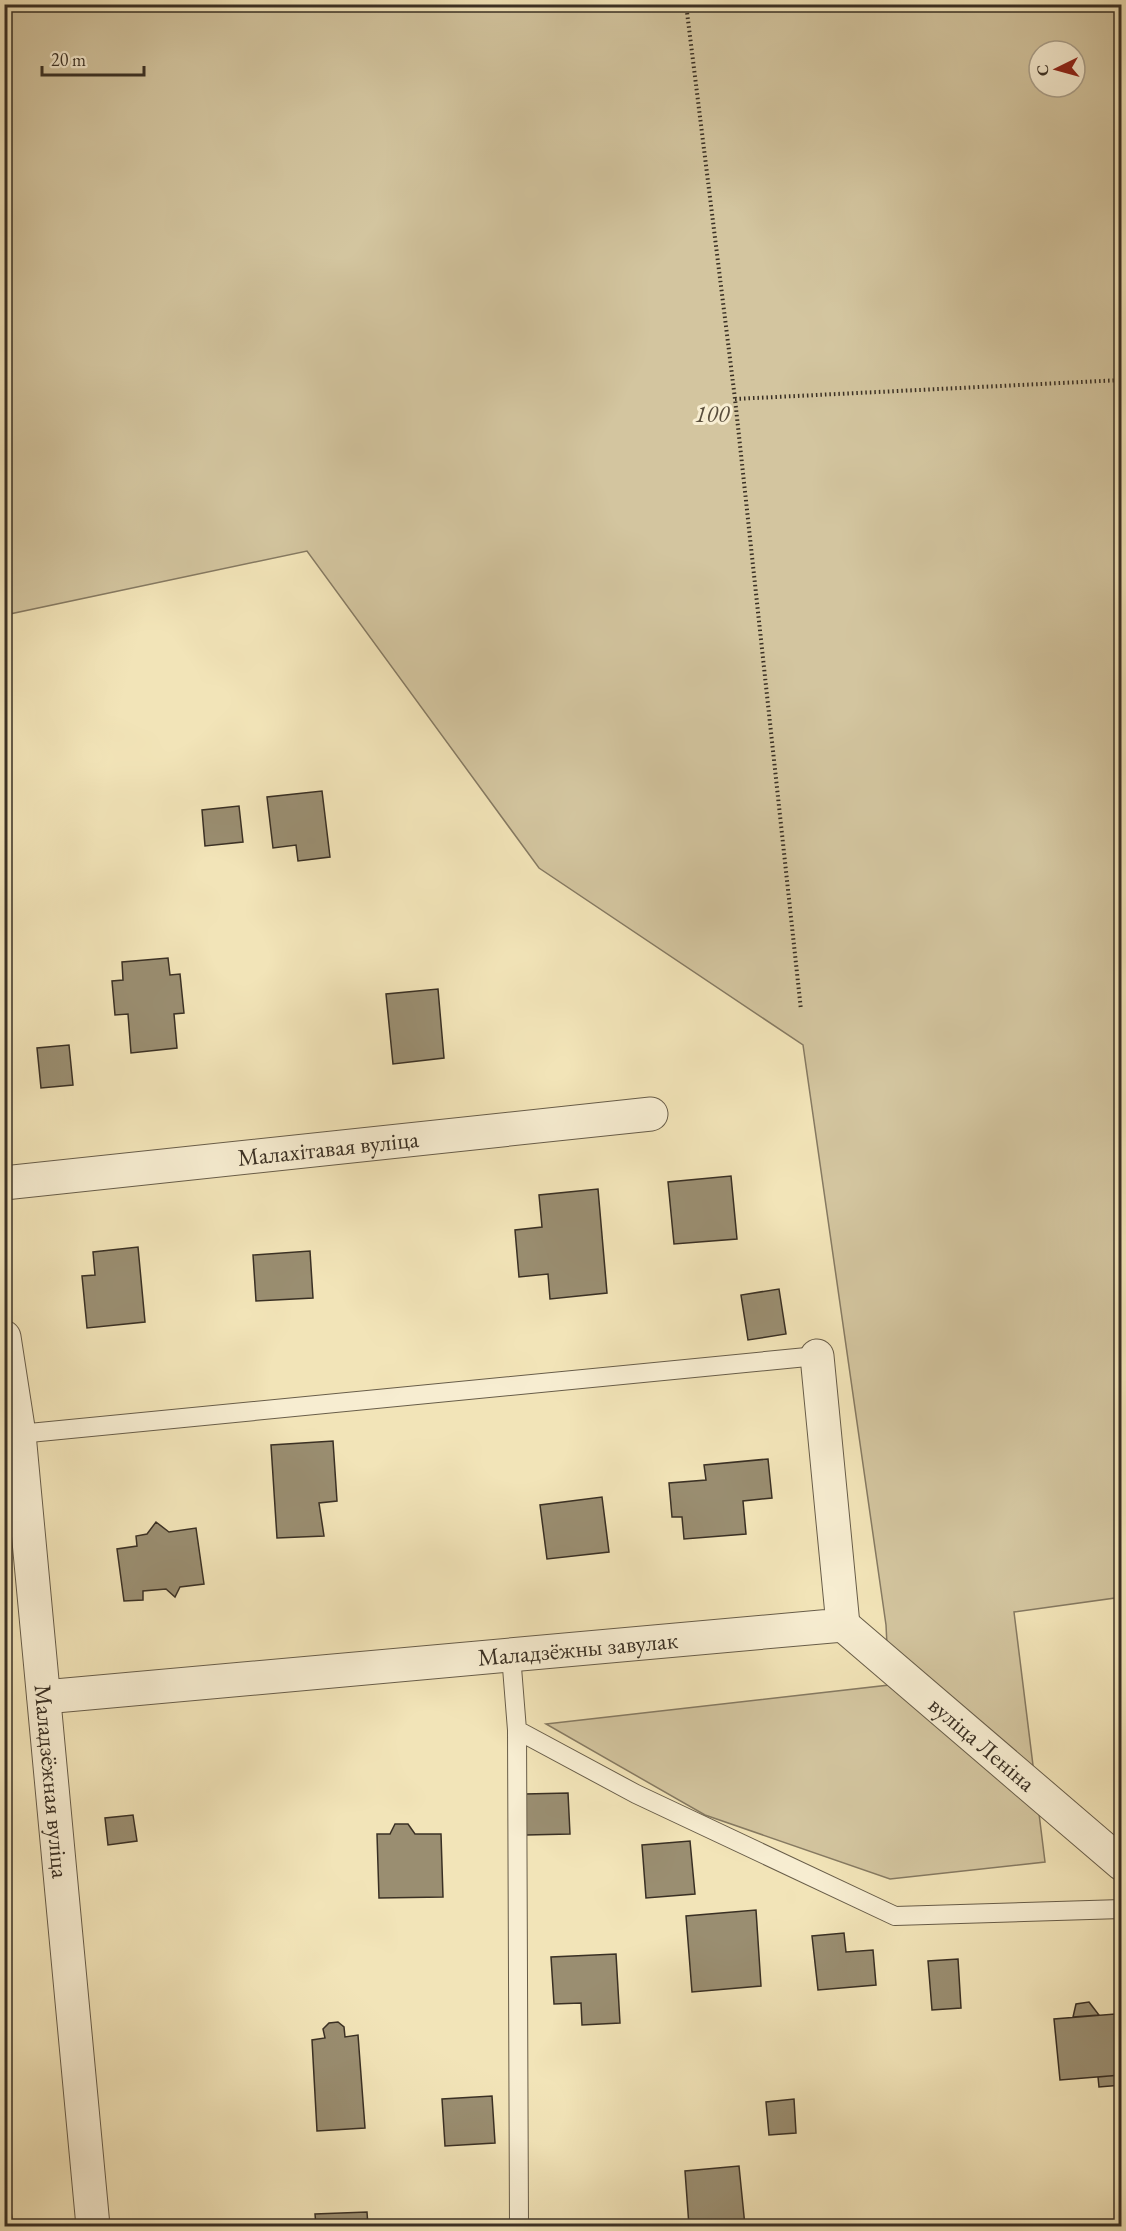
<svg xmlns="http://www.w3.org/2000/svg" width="1126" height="2231" viewBox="0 0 1126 2231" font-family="'EB Garamond',serif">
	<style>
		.green { fill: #d3c59f; stroke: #867a62; stroke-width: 1.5; fill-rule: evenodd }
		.building { fill: #9a8e71; stroke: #3a3024; stroke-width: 1.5 }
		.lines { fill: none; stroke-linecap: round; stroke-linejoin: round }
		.service-casing { stroke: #685d49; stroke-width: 20 }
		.minor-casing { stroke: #685d49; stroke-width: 35 }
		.path { stroke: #3a3024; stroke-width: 4; stroke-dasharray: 1.5 3; stroke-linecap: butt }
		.service { stroke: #f7edd1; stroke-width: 18 }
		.minor { stroke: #f7edd1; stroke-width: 33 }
		.labels { text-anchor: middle; stroke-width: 6; stroke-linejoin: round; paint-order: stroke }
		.park-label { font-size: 24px; font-style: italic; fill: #594e3d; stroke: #f7edd1 }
		.street-label { font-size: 24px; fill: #3a3024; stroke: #f7edd1 }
	</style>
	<rect width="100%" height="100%" fill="#f2e4b8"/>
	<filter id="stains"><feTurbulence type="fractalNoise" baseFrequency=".00333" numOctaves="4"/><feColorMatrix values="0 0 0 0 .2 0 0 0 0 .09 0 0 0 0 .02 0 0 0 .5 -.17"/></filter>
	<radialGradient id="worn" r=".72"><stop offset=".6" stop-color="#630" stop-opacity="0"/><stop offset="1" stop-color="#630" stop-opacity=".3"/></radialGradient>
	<path class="green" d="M4 5H1121L1122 1597 1014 1612 1045 1862 890 1879 705 1815 546 1724 889 1685 886 1625 803 1045 539 868 307 551 5 615ZM1039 51H1075V87H1039Z"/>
	<path class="building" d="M322 791 330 857 298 861 296 845 273 848 267 797Z
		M239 806 243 842 205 846 202 810Z
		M168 958 170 975 180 974 184 1013 174 1014 177 1048 131 1053 128 1014 115 1015 112 981 123 980 122 962Z
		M438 989 444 1058 393 1064 386 994Z
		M69 1045 73 1085 41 1088 37 1048Z
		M731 1176 737 1239 674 1244 668 1182Z
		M598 1189 607 1293 550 1299 548 1274 519 1277 515 1230 542 1227 539 1195Z
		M138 1247 145 1322 87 1328 82 1276 95 1275 93 1252Z
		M310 1251 313 1298 256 1301 253 1255Z
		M779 1289 786 1334 748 1340 741 1295Z
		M333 1441 337 1501 319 1503 324 1536 277 1538 271 1445Z
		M768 1459 772 1498 743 1501 746 1534 684 1539 682 1517H672L669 1483 706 1480 704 1465Z
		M602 1497 609 1552 547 1559 540 1505Z
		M156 1522 169 1532 196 1528 204 1584 180 1587 175 1597 166 1589 143 1591V1600L124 1601 117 1549 137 1546 136 1536 147 1534Z
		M568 1793 570 1834 526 1835 525 1794Z
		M133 1815 137 1841 108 1845 105 1818Z
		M395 1824H408L415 1834H441L443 1897 379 1898 377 1834H390Z
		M690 1841 695 1894 646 1898 642 1845Z
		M756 1910 761 1986 692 1992 686 1916Z
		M844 1933 846 1952 873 1950 876 1985 818 1990 812 1936Z
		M616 1954 620 2023 582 2025 581 2003 554 2004 551 1957Z
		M958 1959 961 2008 932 2010 928 1961Z
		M1089 2002 1099 2015 1073 2017 1076 2004Z
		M1115 2014 1121 2075 1060 2080 1054 2019Z
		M338 2022 344 2027 345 2037 358 2035 365 2128 317 2131 312 2040 325 2038 323 2029 329 2023Z
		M4 2061 9 2090H4Z
		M1121 2075 1122 2085 1099 2087 1098 2077Z
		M492 2096 495 2143 445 2146 442 2099Z
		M794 2099 796 2133 769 2135 766 2102Z
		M739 2166 745 2226H689L685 2171Z
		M4 2185H8L12 2220 4 2221Z
		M367 2212 368 2226H316L315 2214Z"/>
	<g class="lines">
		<g class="service-casing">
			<path id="service" d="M19 1434 817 1356
				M511 1655 517 1730 519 2226
				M517 1730 636 1794 895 1916 1122 1909"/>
		</g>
		<g class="minor-casing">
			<g id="minor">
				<path id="s1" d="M4 1183 651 1114"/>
				<path id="s2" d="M4 1337 19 1434 93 2226"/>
				<path id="s3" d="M843 1625 1122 1864"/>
				<path id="s4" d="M44 1697 843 1625 817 1356"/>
			</g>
		</g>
		<path class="path" d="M686 4 735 399 801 1010
			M735 399 1122 380"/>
		<use href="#service" class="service"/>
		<use href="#minor" class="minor"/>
	</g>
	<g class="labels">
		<g class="park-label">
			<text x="712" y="422">100</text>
		</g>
		<g class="street-label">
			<text dy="8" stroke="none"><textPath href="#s1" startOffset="326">Малахітавая вуліца</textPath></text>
			<text dy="8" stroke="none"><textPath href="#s4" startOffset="536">Маладзёжны завулак</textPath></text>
			<text dy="8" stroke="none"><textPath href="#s3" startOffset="183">вуліца Леніна</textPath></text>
			<text dy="8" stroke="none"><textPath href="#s2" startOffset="447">Маладзёжная вуліца</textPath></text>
		</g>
	</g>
	<rect width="1126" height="2231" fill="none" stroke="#f2e4b8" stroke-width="24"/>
	<rect x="6" y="6" width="1114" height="2219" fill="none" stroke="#3a3024" stroke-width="3"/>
	<rect x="12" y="12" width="1102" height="2207" fill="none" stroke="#3a3024" stroke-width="1.5"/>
	<g transform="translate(1057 69) rotate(265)"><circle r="28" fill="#f7edd1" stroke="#aba18c" stroke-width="1.5"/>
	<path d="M0-4.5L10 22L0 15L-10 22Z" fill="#8f2418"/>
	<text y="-9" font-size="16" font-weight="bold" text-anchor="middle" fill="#3a3024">С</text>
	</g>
	<path d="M42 66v9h102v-9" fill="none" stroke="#3a3024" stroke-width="3"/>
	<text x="51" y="66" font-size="18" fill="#3a3024" stroke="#f7edd1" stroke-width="4.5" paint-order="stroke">20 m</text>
	<rect width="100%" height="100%" filter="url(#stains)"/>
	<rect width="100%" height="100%" fill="url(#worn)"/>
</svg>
